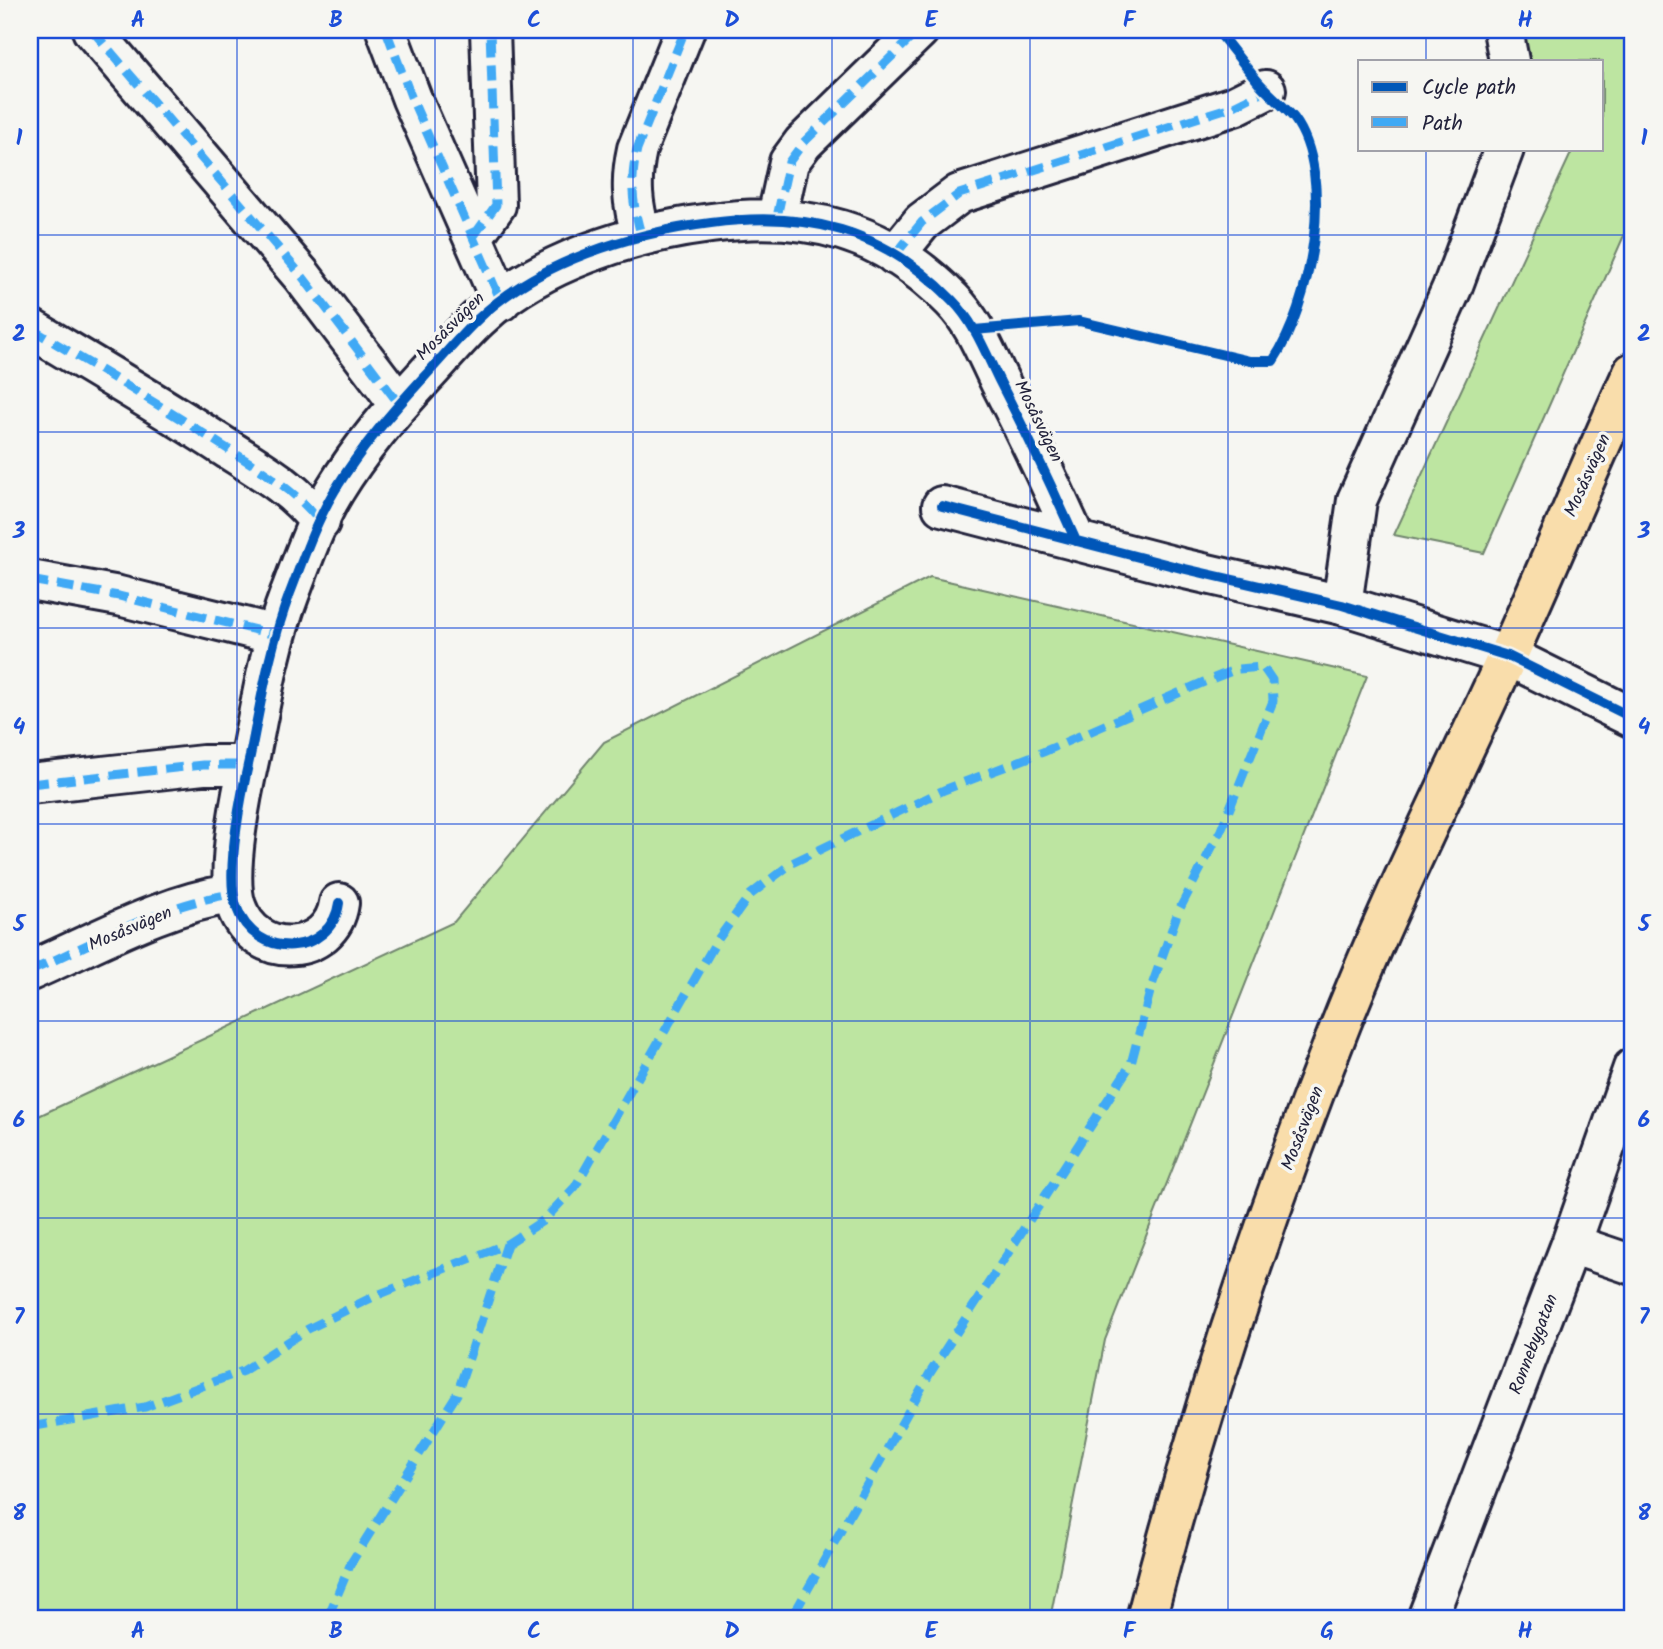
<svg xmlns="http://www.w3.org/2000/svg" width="1663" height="1649" viewBox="0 0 1663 1649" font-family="Kalam,sans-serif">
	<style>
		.green { fill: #bde5a1; stroke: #70846e; stroke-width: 2 }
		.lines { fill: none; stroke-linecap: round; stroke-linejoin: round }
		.minor-casing { stroke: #22223b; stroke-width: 44 }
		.major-casing { stroke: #22223b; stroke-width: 44 }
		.minor { stroke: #f6f6f2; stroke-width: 38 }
		.major { stroke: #f9ddab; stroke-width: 38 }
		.quiet { stroke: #3fa9f5; stroke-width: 9; stroke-dasharray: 18 9; stroke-linecap: butt }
		.cycleway-casing { stroke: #f6f6f2; stroke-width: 15 }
		.cycleway { stroke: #0057b8; stroke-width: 10 }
		.grid { fill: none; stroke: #1d4ed8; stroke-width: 2; stroke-opacity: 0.55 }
		.labels { text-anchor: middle; stroke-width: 7; stroke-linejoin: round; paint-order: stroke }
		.street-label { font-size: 18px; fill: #22223b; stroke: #f6f6f2 }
		.neatline { fill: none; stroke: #1d4ed8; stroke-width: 2.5 }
		.grid-label { font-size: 23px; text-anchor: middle; font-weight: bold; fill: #1d4ed8 }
	</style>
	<rect width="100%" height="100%" fill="#f6f6f2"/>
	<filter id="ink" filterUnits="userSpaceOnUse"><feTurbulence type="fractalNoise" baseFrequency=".0143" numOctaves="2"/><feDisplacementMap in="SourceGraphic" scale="14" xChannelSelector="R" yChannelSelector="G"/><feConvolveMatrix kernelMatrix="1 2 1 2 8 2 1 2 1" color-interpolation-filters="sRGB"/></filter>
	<g filter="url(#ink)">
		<path class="green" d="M1520 30H1633V215L1484 553 1394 535 1573 149H1602V61H1526Z
			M930 577 1367 676 1105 1340 1050 1619H30V1120L454 922 604 742Z"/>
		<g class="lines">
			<g class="minor-casing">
				<path id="minor" d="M92 30 302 276 399 404
					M386 30 412 99 501 301
					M1503 30 1509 61
					M777 217 789 162 803 143 919 30
					M641 234C632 203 630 181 637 149L685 30
					M473 237 496 205 490 30
					M895 255 922 222 959 194 1234 106 1266 90
					M30 328C95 367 160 405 223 446 258 468 295 489 320 522
					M942 506 1181 568 1342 605 1508 656 1633 718
					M30 580 119 596 276 635
					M1342 605 1357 500 1452 288 1504 149
					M30 784 203 765H248
					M339 903C332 955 256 963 236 906 225 873 242 791 250 756 261 701 270 645 290 593 303 559 316 521 335 490 360 449 391 413 424 377 442 358 459 337 478 319 537 262 632 233 711 223 806 210 883 229 952 300 975 323 986 354 1000 382 1027 434 1052 487 1076 541
					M30 971C95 943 162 904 232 894
					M1571 1244 1633 1265
					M1427 1619 1571 1244 1633 1068"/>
			</g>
			<g class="major-casing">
				<path id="major" d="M1146 1619C1198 1417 1264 1218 1341 1024 1391 898 1452 778 1508 655 1551 561 1590 466 1633 372"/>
			</g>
			<use href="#minor" class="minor"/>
			<use href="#major" class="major"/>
			<path class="quiet" d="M92 30 302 276 399 404
				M386 30 412 99 501 301
				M777 217 789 162 803 143 919 30
				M641 234C632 203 630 181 637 149L685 30
				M473 237 496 205 490 30
				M895 255 922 222 959 194 1234 106 1266 90
				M30 328C95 367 160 405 223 446 258 468 295 489 320 522
				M30 580 119 596 276 635
				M30 784 203 765H248
				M30 971C95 943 162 904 232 894
				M30 1427 145 1407 243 1371 308 1329 375 1296 507 1244 544 1220 575 1187 716 942 750 895 792 863 944 790 1043 752 1204 682 1237 669 1263 667 1272 680 1273 701 1221 830 1178 912 1151 988 1131 1064 930 1373 791 1619
				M327 1619 351 1563 457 1394 507 1244"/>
			<g class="cycleway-casing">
				<path id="cycleway" d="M974 330 1079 321 1250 361H1273C1310 306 1337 176 1294 118 1284 106 1271 96 1260 84 1245 66 1231 48 1217 30
					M942 506 1181 568 1342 605 1508 656 1633 718
					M339 903C332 955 256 963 236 906 225 873 242 791 250 756 261 701 270 645 290 593 303 559 316 521 335 490 360 449 391 413 424 377 442 358 459 337 478 319 537 262 632 233 711 223 806 210 883 229 952 300 975 323 986 354 1000 382 1027 434 1052 487 1076 541"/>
			</g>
			<use href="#cycleway" class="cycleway"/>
		</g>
	</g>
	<path class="grid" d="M237 30V1619M435 30V1619M633 30V1619M832 30V1619M1030 30V1619M1228 30V1619M1426 30V61M1426 149V1619M30 235H1633M30 432H1633M30 628H1633M30 824H1633M30 1021H1633M30 1218H1633M30 1414H1633"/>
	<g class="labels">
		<g class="street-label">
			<text transform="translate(450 326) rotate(-45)" y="6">Mosåsvägen</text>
			<text transform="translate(1039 421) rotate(64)" y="6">Mosåsvägen</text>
			<text transform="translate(1587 475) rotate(-66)" y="6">Mosåsvägen</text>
			<text transform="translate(130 928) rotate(-23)" y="6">Mosåsvägen</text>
			<text transform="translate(1302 1128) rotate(-69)" y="6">Mosåsvägen</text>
			<text transform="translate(1533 1344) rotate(-69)" y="6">Ronnebygatan</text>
		</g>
	</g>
	<rect width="1663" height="1649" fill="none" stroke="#f6f6f2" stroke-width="77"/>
	<rect x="1358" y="60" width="245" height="91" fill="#f6f6f2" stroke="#a1a1a9" stroke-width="2"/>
	<rect x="1372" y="82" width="35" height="10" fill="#0057b8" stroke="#a1a1a9" stroke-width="2"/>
	<text x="1422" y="94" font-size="21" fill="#22223b">Cycle path</text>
	<rect x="1372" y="117" width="35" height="10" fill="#3fa9f5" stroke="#a1a1a9" stroke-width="2"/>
	<text x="1422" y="130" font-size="21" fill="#22223b">Path</text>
	<rect x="38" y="38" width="1586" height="1572" class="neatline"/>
	<g class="grid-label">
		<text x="138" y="27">A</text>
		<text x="336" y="27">B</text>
		<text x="534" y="27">C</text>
		<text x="732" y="27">D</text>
		<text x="931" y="27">E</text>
		<text x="1129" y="27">F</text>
		<text x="1327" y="27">G</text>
		<text x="1525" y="27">H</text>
		<text x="19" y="145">1</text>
		<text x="1644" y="145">1</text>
		<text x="19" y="341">2</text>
		<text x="1644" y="341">2</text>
		<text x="19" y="538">3</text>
		<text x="1644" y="538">3</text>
		<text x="19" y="734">4</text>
		<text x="1644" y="734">4</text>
		<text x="19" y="931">5</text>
		<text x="1644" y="931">5</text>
		<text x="19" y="1127">6</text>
		<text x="1644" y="1127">6</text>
		<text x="19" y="1324">7</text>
		<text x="1644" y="1324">7</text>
		<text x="19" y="1520">8</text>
		<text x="1644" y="1520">8</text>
		<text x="138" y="1638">A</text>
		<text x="336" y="1638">B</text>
		<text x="534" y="1638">C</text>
		<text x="732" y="1638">D</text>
		<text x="931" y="1638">E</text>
		<text x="1129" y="1638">F</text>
		<text x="1327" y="1638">G</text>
		<text x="1525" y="1638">H</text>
	</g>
</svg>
